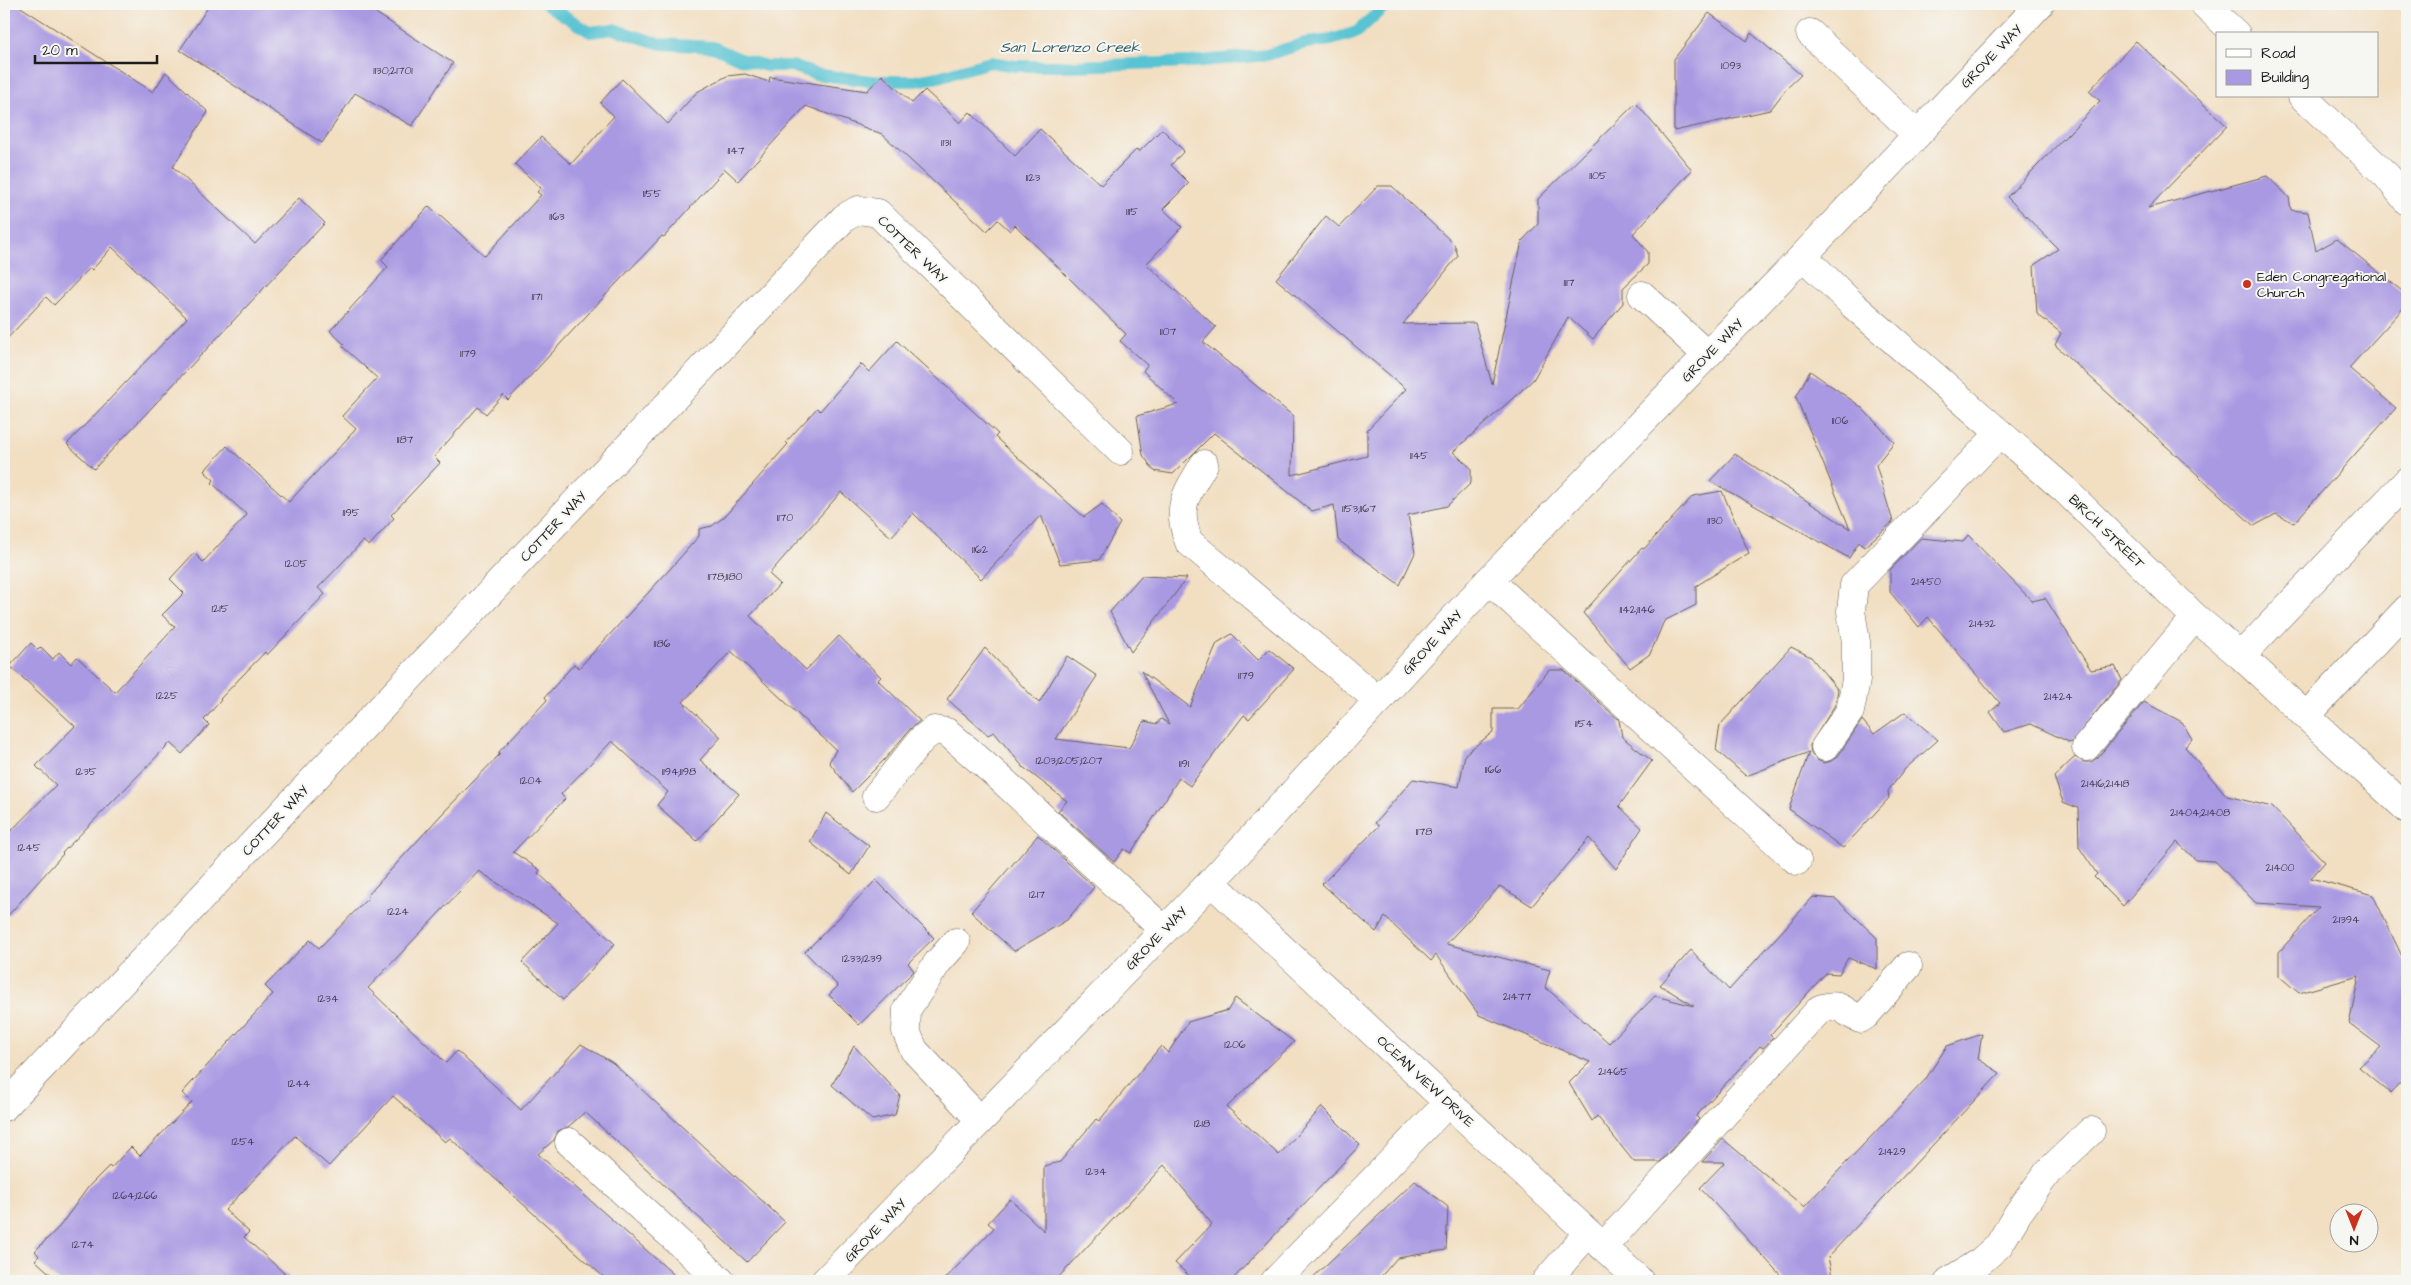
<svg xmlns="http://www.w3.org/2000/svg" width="2411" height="1285" viewBox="0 0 2411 1285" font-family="'Architects Daughter',sans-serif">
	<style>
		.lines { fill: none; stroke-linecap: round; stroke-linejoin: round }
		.stream { stroke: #58c3d2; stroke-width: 12 }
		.building { fill: #a998e2 }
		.minor-casing { stroke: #676056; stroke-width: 29 }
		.major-casing { stroke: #676056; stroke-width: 29 }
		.minor { stroke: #fff; stroke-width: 28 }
		.major { stroke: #fff; stroke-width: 28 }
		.poi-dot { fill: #c8321e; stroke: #f6f6f2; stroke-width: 2 }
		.labels { text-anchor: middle; stroke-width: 4; stroke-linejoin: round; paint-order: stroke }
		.number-label { font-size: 11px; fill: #3f3b4e }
		.street-label { font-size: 14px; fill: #1c1c1c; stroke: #f6f6f2 }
		.poi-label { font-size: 14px; fill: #1c1c1c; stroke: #f6f6f2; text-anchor: start }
		.water-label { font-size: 15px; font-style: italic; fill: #345f65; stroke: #f6f6f2 }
	</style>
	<rect width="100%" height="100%" fill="#f6f6f2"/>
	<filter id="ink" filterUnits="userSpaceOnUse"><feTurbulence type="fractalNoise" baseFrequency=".02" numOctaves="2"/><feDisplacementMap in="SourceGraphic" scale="10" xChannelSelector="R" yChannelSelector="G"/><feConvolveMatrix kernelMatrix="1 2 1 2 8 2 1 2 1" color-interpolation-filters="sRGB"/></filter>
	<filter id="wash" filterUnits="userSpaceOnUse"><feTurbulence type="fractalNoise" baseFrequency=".0096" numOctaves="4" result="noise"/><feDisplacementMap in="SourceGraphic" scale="20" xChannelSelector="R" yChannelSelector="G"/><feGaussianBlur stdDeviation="1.12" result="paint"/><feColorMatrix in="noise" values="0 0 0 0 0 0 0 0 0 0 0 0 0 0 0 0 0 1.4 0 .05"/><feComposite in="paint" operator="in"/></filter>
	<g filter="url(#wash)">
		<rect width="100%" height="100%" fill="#f2dfc2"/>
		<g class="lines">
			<path class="stream" d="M546 4 590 32 613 29 661 44 713 47 740 59 766 66H792L815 74 837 77 871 81H916L938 77 990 62 1016 66H1073L1192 62 1267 55 1305 43 1331 40 1357 32 1387 4"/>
		</g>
		<g id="blocks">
			<path class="building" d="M4 4H16L153 92 166 72 208 112 173 167 255 244 299 198 325 223 94 469 67 444 187 318 112 247 92 270 90 268 54 305 46 297 4 342Z
				M210 4H362L453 63 412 126 355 93 322 143 180 50Z
				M1709 13 1747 41 1751 33 1801 75 1787 88 1770 110 1674 131V59Z
				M2136 41 2227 126 2148 208 2267 176 2289 197 2291 210 2308 212 2316 251 2337 239 2407 295V304L2349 368 2396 408 2294 523 2276 514 2254 526 2055 345 2061 333 2037 314 2034 265 2058 249 2007 197 2100 101 2089 91Z
				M745 74 769 82 770 77 867 91 882 75 912 103 925 90 960 123 970 112 1015 156 1040 129 1101 185 1137 149 1139 152 1162 129 1184 151 1171 165 1189 183 1163 209 1182 227 1146 264 1216 327 1203 342 1293 416 1292 475 1367 456V430L1406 389 1276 279 1326 216 1339 227 1378 186H1392L1454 244 1458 256 1403 324 1475 323 1492 384 1522 241 1538 224V199L1636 103 1692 170 1633 234 1648 252V264L1623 288V303L1593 339 1568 317 1533 380 1453 452 1471 468V483L1447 506 1408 515 1415 553 1400 585 1338 540 1334 505 1312 511 1214 433 1173 474 1154 471 1143 455 1137 416 1178 404 1143 371 1147 365 1120 341 1126 334 1015 225 1010 231 998 220 987 231 882 134 806 106 738 181 725 169 664 237 662 236 616 284 508 400 503 395 486 414 478 407 434 457 440 463 391 515 394 518 369 546 363 541 318 588 325 594 267 655 265 652 220 699 221 700 204 720 209 725 182 754 170 743 62 853 63 854 4 920V838L56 785 36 766 75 726 10 666 31 643 38 650 41 647 53 659 59 652 71 664 77 657 115 692 175 627 162 615 184 593 170 579 194 553 203 562 247 515 212 483 214 480 204 471 227 446 289 502 356 429 342 416 377 378 342 346 344 344 330 331 388 267 381 260 429 206 485 256 541 195 537 192 541 188 515 164 541 137 571 164 614 116 600 103 622 79 668 124 697 92 727 76Z
				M897 341 998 434 995 437 1084 517 1102 504 1120 523 1099 560 1060 564 1041 515 981 579 913 513 891 537 841 492 769 574 780 584 750 616 806 670 839 636 881 677 878 680 920 721 910 729 886 758 852 792 829 762 836 750 731 651 683 702 721 737 700 760 739 794 697 841 657 805 668 792 612 741 561 794 565 799 513 852 540 870 538 873 615 944 563 1000 522 962 558 923 479 871 368 988 446 1063 457 1051 521 1110 581 1044 613 1063 785 1222 747 1262 585 1112 568 1127 558 1131 554 1140 538 1154 681 1281H608L450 1138 445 1142 393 1096 329 1166 295 1136 225 1210 249 1232 244 1237 293 1281H58L35 1260 39 1256 35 1251 60 1226 89 1186 109 1166 111 1168 131 1147 140 1156 192 1102 182 1093 273 994 265 986 310 940 319 948 369 897 367 896 441 815 500 754 498 753 547 700 545 697 574 664 579 668 670 569 699 536V529L712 526 724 517 788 444 786 442 817 408 820 411 861 364 869 372Z
				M1810 371 1860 406 1894 442 1876 465 1893 522 1864 547 1859 542 1849 558 1710 481 1735 454 1850 529 1796 397Z
				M1722 491 1749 553 1696 586V605L1664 621 1650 654 1630 668 1583 613 1642 548 1644 549 1693 496Z
				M1968 535 2032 601 2045 598 2091 670 2115 666 2122 680 2071 743 2031 724 2004 732 1990 712 2000 703 1928 617 1919 627 1890 592V570L1921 538 1963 542Z
				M1141 576 1187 578 1131 652 1110 612Z
				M1232 634 1258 660 1269 649 1294 669 1249 719 1244 715 1190 786 1179 778 1131 853 1124 849 1114 862 1058 811 1067 801 1023 767 994 732 988 735 947 699 985 648 1039 703 1067 656 1097 676 1056 739 1129 748 1144 721 1157 724 1161 719 1169 724 1141 671 1190 707 1217 643Z
				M1791 647 1811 657 1838 690 1835 705 1810 745 1811 754 1817 760 1824 763 1831 761 1838 756 1862 720 1874 734 1905 712 1938 740 1905 769 1888 791 1889 798 1843 848 1789 809 1809 752 1746 776 1716 750 1720 725Z
				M1549 670H1564L1619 720 1622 737 1652 761 1619 806 1642 828 1616 869 1589 838 1532 906 1500 886 1446 944 1550 970 1545 987 1609 1043 1655 996 1694 1006 1660 985 1691 950 1729 990 1813 897 1836 899 1877 938V969L1848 958 1839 974 1826 973 1770 1035 1773 1038 1763 1048 1760 1046 1696 1116 1699 1119 1660 1162H1634L1597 1116 1592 1121 1569 1083 1590 1062 1479 1015 1436 955 1431 961 1385 917 1376 932 1322 884 1379 826 1375 823 1413 779 1459 787 1465 754 1493 732V709H1518Z
				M2144 702 2182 722 2192 739 2185 747 2227 796 2272 807 2325 862 2311 878 2373 895 2407 967V1075L2390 1093 2359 1067 2381 1047 2349 1023 2359 976 2299 993 2279 976V952L2319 907 2256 903 2215 861 2196 860 2177 842 2123 906 2094 877 2097 874 2079 847 2078 808 2063 802 2054 777 2075 757 2084 762H2091L2098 757Z
				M826 813 869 846 851 875 810 842Z
				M1038 835 1094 887 1067 920 1014 951 971 912Z
				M876 880 934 938 908 963 914 971 859 1025 829 995 838 986 805 952Z
				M1235 998 1294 1042 1227 1107 1279 1155 1322 1107 1360 1145 1231 1281H1195L1175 1263 1212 1224 1164 1165 1055 1281H943L994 1228 988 1223 1010 1199 1044 1231V1166L1060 1162 1096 1119 1099 1121 1161 1046 1168 1053 1188 1022 1228 1010Z
				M1982 1034 1978 1059 2000 1073 1828 1257 1833 1281H1786L1700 1188 1725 1162H1702L1723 1139 1804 1207 1925 1080 1947 1046Z
				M854 1046 900 1095 895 1115 872 1120 832 1085Z
				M1415 1181 1448 1207 1446 1250 1397 1258 1377 1281H1309Z"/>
		</g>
	</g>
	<g filter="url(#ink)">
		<use href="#blocks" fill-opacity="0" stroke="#676056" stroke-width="1"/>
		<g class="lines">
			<g class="minor-casing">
				<path id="minor" d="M2204 4 2236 34
					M1810 33 1917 135
					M2302 96 2387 176 2407 201
					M1803 256 1853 305 2065 490 2195 617 2241 656 2407 809
					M1642 295 1707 355
					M1204 464C1186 495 1175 506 1189 542L1379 701
					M1489 580 1797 861
					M2241 656 2407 481
					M2306 716 2407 609
					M1825 747 1850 711 1856 680V642L1851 611 1854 585 1999 434
					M2086 747 2195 617
					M876 796 922 739 934 730 947 732 1001 779 1164 930
					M1211 882 1640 1281
					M956 942 938 962 907 1009 906 1031 914 1050 980 1120
					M4 1107 844 218 858 210 878 213 1120 451
					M569 1142 721 1281
					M1603 1247 1820 1009C1842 1001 1842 1012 1860 1019L1866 1015 1908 966
					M1275 1281 1449 1102
					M1546 1281 1588 1233
					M1949 1281 1981 1261 1999 1245 2018 1213 2048 1172 2091 1131"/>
			</g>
			<g class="major-casing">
				<path id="major" d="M825 1281 1211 882 1489 580 1803 256 2040 4"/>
			</g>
			<use href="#minor" class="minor"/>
			<use href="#major" class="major"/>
		</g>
	</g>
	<circle class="poi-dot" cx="2247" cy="284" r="5"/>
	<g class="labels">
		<g class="number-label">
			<text x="1731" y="69">1093</text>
			<text x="393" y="74">1130;21701</text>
			<text x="946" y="146">1131</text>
			<text x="736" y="154">1147</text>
			<text x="1598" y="179">1105</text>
			<text x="1033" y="181">1123</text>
			<text x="652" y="197">1155</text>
			<text x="1132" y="215">1115</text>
			<text x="557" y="220">1163</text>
			<text x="1569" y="286">1117</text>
			<text x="537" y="300">1171</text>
			<text x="1168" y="335">1107</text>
			<text x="468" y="357">1179</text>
			<text x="1840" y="424">1106</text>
			<text x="405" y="443">1187</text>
			<text x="1419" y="459">1145</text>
			<text x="1359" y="512">1153;1167</text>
			<text x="351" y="516">1195</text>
			<text x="785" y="521">1170</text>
			<text x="1715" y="524">1130</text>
			<text x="980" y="553">1162</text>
			<text x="296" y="567">1205</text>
			<text x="725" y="580">1178;1180</text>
			<text x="1926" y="585">21450</text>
			<text x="220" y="612">1215</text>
			<text x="1637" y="613">1142;1146</text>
			<text x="1982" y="627">21432</text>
			<text x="662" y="647">1186</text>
			<text x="1246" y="679">1179</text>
			<text x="167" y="699">1225</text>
			<text x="2058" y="700">21424</text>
			<text x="1584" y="727">1154</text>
			<text x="1069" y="764">1203;1205;1207</text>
			<text x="1184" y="767">1191</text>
			<text x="1493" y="773">1166</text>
			<text x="86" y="775">1235</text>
			<text x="679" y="775">1194;1198</text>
			<text x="531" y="784">1204</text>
			<text x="2105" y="787">21416;21418</text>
			<text x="2200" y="816">21404;21408</text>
			<text x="1424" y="835">1178</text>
			<text x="29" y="851">1245</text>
			<text x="2280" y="871">21400</text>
			<text x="1037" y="898">1217</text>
			<text x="398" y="915">1224</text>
			<text x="2346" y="923">21394</text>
			<text x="862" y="962">1233;1239</text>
			<text x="1517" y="1000">21477</text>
			<text x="328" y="1002">1234</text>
			<text x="1235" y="1048">1206</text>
			<text x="1613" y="1075">21465</text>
			<text x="299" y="1087">1244</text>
			<text x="1202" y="1127">1218</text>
			<text x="243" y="1145">1254</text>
			<text x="1892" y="1155">21429</text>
			<text x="1096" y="1175">1234</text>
			<text x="135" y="1199">1264;1266</text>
			<text x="83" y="1248">1274</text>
		</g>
		<g class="street-label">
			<text transform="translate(1991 56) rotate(-46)" y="5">GROVE WAY</text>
			<text transform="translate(913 249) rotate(44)" y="5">COTTER WAY</text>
			<text transform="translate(1712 350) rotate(-46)" y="5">GROVE WAY</text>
			<text transform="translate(553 526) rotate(-47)" y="5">COTTER WAY</text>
			<text transform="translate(2107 531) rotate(44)" y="5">BIRCH STREET</text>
			<text transform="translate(1432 642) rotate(-48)" y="5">GROVE WAY</text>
			<text transform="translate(275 820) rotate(-47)" y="5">COTTER WAY</text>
			<text transform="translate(1156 938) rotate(-46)" y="5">GROVE WAY</text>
			<text transform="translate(1426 1081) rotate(43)" y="5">OCEAN VIEW DRIVE</text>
			<text transform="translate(875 1230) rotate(-46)" y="5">GROVE WAY</text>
		</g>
		<g class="poi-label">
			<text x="2257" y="281">Eden Congregational<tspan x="2257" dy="16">Church</tspan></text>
		</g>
		<g class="water-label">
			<text x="1070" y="52">San Lorenzo Creek</text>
		</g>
	</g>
	<rect width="2411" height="1285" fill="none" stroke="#f6f6f2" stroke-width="20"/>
	<rect x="2216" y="32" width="162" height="65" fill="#f6f6f2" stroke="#9f9f9c"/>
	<rect x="2226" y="49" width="25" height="8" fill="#ffffff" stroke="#9f9f9c"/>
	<text x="2261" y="58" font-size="15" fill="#1c1c1c">Road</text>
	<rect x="2226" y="70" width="25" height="15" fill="#a998e2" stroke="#9f9f9c"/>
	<text x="2261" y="82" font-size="15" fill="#1c1c1c">Building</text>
	<g transform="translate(2354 1228) rotate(180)"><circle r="24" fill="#f6f6f2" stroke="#9f9f9c"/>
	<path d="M0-4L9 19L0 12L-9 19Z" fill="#c8321e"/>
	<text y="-8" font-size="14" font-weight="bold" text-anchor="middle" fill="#1c1c1c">N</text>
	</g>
	<path d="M35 55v8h122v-8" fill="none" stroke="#1c1c1c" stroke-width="2.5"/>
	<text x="42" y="55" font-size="15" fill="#1c1c1c" stroke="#f6f6f2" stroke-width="4" paint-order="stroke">20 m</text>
</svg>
